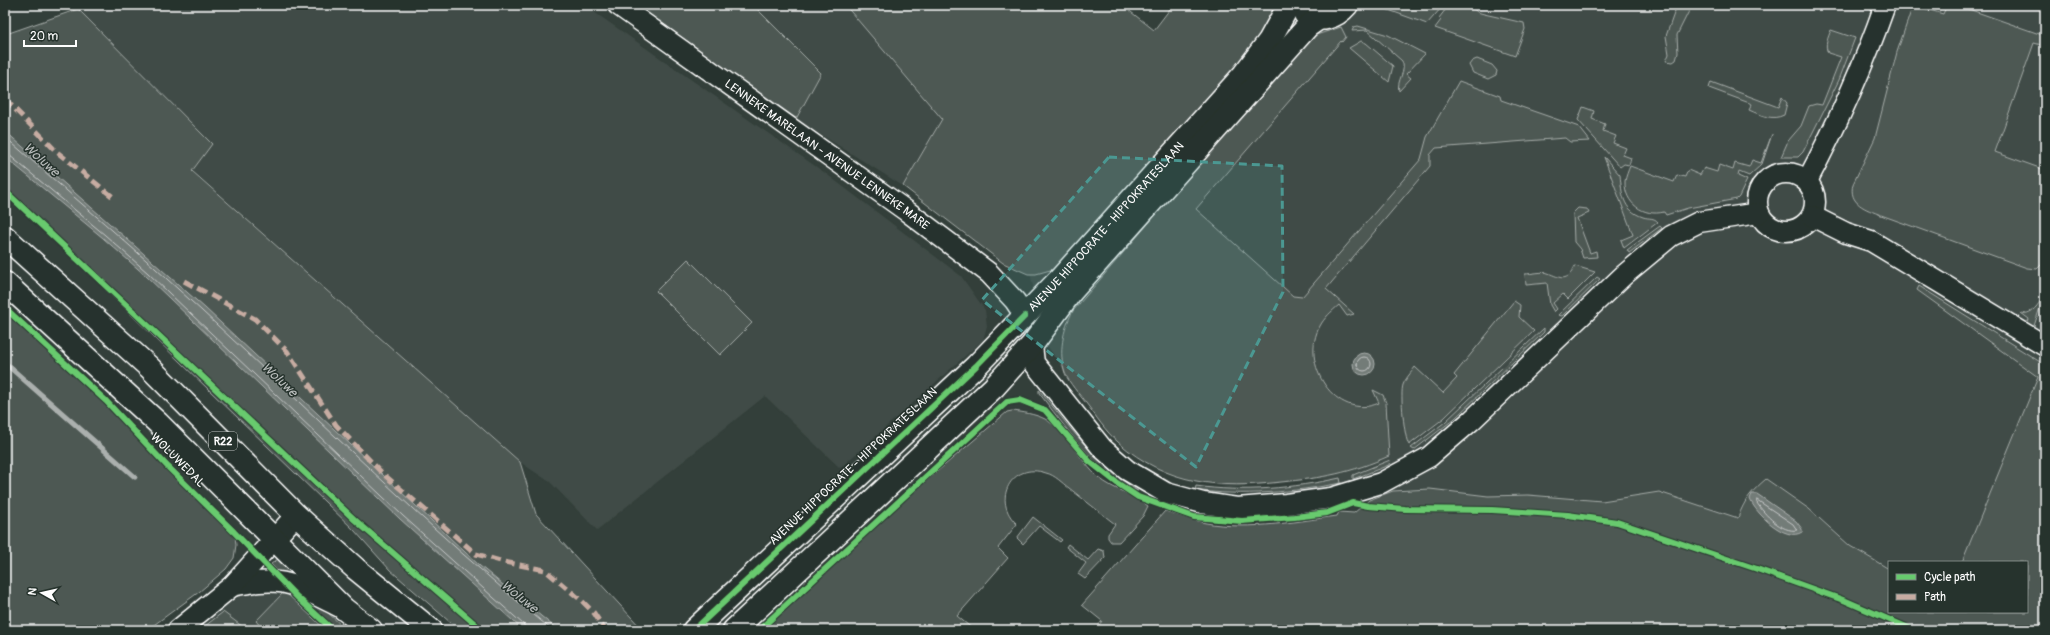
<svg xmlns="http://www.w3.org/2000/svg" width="2050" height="635" viewBox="0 0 2050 635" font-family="Pangolin,sans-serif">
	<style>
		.built { fill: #404c47 }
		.green { fill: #4d5853; stroke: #a6aca9 }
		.water { fill: #737b78; stroke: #abb0ae }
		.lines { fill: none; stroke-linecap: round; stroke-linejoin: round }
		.shore { stroke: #c7cac9; stroke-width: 1 }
		.stream { stroke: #abb0ae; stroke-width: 5 }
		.street-casing { stroke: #fff; stroke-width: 23 }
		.secondary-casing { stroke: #fff; stroke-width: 25 }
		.highway-casing { stroke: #fff; stroke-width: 25 }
		.street { stroke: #26332d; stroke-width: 20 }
		.secondary { stroke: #26332d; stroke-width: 22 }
		.highway { stroke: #26332d; stroke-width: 22 }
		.quiet { stroke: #c7aca2; stroke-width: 5; stroke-dasharray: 10 5; stroke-linecap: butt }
		.cycleway-casing { stroke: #26332d; stroke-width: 8 }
		.cycleway { stroke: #67ca6e; stroke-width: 6 }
		.marked { fill: #4b9892; fill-opacity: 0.2; stroke: #4b9892; stroke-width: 3; stroke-dasharray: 8 5; stroke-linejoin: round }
		.labels { text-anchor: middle; stroke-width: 3; stroke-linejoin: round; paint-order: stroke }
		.shield { fill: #26332d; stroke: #bec2c0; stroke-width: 1 }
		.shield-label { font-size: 11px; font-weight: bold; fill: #fff }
		.street-label { font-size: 12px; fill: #fff; stroke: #26332d }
		.water-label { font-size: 13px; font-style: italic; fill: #b9bdbc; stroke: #26332d }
	</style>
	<rect width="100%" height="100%" fill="#333f3a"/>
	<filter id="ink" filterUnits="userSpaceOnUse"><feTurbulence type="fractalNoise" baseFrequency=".025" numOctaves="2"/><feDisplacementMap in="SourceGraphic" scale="8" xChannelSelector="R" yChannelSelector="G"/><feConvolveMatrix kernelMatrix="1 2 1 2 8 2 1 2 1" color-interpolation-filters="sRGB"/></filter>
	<g filter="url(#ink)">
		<path class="built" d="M82 5H584L825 173 961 276 985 310 987 326 983 340 840 468 765 396 597 530 550 482 520 462 192 170 212 144 78 9Z
			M753 5H845L942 119 903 186 796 119 821 72Z
			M1229 5H2045V630L2027 612V562H1889V569L1850 546 1809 509 1766 479 1742 505 1738 518 1659 492 1602 501 1528 495 1488 496 1430 489 1393 491 1317 479 1229 488 1165 472 1150 464 1118 442 1100 423 1047 345 1028 265Z
			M261 587 284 592 326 630H197L220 610 247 591Z"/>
		<path class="green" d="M637 5H753L821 73 796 119Z
			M845 5H1122L1154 30 1173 5H1280L1269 30 1061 267 1036 274H1028L1003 263 903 186 942 119Z
			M1382 5H1425L1442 7 1427 24 1383 8Z
			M1449 5H1469L1477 12 1484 14 1524 23 1525 29 1515 56 1435 28 1441 20 1439 18Z
			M1677 5H1692L1677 35 1678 53 1676 60 1673 62 1666 61 1669 54 1666 36Z
			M1913 5 1943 14 1947 5H1957L2045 36V46L2034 43 1995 152 2045 170V257L2042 264 2037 269 2027 268 1881 215C1866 209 1848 204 1853 184L1875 138 1897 52Z
			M78 9 212 144 192 171 520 462 536 514 643 630H459L390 570 354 530 5 193V31L9 33Z
			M1358 26 1388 35 1425 54 1406 74 1411 78 1399 91C1396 80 1407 72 1402 61L1367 30 1352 31 1354 27Z
			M1341 27 1346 37 1342 42 1341 41 1196 209 1293 296 1302 297 1421 159 1427 137 1459 81 1500 96 1501 100 1579 127 1590 141 1570 142 1565 138 1436 148 1430 155V166L1326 289 1354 314 1347 316 1339 305C1332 311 1324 318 1320 326 1299 362 1335 422 1379 403L1373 390 1383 395 1386 403 1389 456C1351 473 1322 478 1281 482 1220 489 1167 485 1118 442 1105 431 1096 416 1086 403 1079 394 1069 383 1065 373 1058 353 1063 329 1073 311L1259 95 1313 36Z
			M1831 30 1855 38 1839 80 1803 152 1798 157H1781L1788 141 1801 126 1809 106 1816 104 1822 105 1841 57 1828 53C1824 45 1828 38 1831 30Z
			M1361 41 1366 43 1393 66 1389 82 1349 48Z
			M1477 59 1492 65 1497 71 1496 75 1488 79 1473 73 1469 65 1472 61Z
			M1711 82 1778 107 1782 97 1787 103 1784 115C1772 121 1761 115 1749 110L1752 104 1709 88Z
			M1583 107 1594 111 1592 119 1605 124 1603 131 1616 136 1613 143 1626 148 1623 155 1631 158 1629 165 1624 164 1620 167 1578 120Z
			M1772 134 1762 164 1749 176 1739 172 1738 176 1747 180 1739 197 1737 199 1688 208 1666 215 1664 212C1644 217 1624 204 1625 181 1626 176 1628 171 1630 166L1674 182 1677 175 1685 177 1688 170 1700 175 1704 168 1717 172 1719 165 1733 170 1735 163 1749 167 1752 160 1761 163Z
			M1604 157 1620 175C1622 193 1622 210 1643 217 1649 219 1654 217 1658 222L1624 248 1621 240 1633 235Z
			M1578 208 1587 209 1589 213 1577 218 1590 253 1596 251 1597 257 1583 258 1580 249 1574 242 1573 213Z
			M1660 226 1662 228 1629 253 1627 250Z
			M688 259 752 323 720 355 656 291Z
			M1575 266 1595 272 1568 299 1563 294 1553 303 1557 309 1554 312 1550 305 1547 283 1526 285 1525 274C1531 274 1543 271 1548 273 1561 278 1567 283 1575 266Z
			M1597 277 1600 279 1562 316 1558 315Z
			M1919 286 2045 365V630H1095L1102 621 1082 605 1165 511C1176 514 1186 518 1197 521 1239 532 1294 522 1337 516L1339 512 1354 513 1369 500 1393 491 1430 489 1488 496 1528 495 1602 501 1659 492 1738 518C1744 500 1752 491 1766 479L1809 509 1850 546 1889 569V612H2027V562H1962L2038 377 1917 290Z
			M2045 292 2034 326 2032 327 2026 326 2029 319 2021 313C2033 316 2041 301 2045 292Z
			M1514 301 1520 305 1519 317 1534 331 1444 418 1409 445C1404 438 1400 393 1403 385 1405 379 1411 373 1415 367L1443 393 1457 378 1454 375Z
			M5 312 111 409 149 450 235 536 236 545 234 558 226 569 199 592 147 630H5Z
			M1544 328V332L1454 419 1414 450 1411 448 1445 422Z
			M1039 390C1070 427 1096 464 1138 491 1103 482 1061 421 1039 393Z
			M1012 411C1022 412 1035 414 1045 419 1064 430 1081 462 1099 478 1114 490 1133 494 1148 506L1143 516 1119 542H1111L1108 538V534L1115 524C1100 512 1084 500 1069 488 1062 483 1055 475 1046 473 1011 461 991 501 1017 524L998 548 1008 558 957 616 974 630H761L925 482 1007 412Z
			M1390 460 1389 465 1353 479V475Z
			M1340 478 1341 483C1294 492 1242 497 1195 490L1196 486C1243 493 1294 488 1340 478Z
			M1321 508V510L1237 518 1190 513V511L1222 515Z
			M1033 517 1062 540 1060 542 1039 526 1023 544 1017 538Z
			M1068 544 1088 560 1098 549 1104 551 1105 558 1085 579 1078 574 1086 563 1066 547Z
			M278 559 282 560 297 576 280 574 271 564Z
			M284 592 286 593 326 630H284C278 623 269 624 262 628L256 621Z
			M298 595 322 607 346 630H336Z
			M223 612 247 630H200Z"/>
		<path class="water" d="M5 131 205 308 480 566 558 630H523L400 519 146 276 103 238 5 157Z
			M1353 364a11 11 0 1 1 22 0a11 11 0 1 1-22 0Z
			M1752 494H1757L1796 521 1802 529V532C1786 543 1755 513 1750 499Z"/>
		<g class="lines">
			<path class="shore" d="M5 137C71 195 138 251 202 311 318 418 429 530 552 630
				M5 154 9 155 105 235 148 273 403 516 524 625 525 630
				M1357 364a7 7 0 1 1 14 0a7 7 0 1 1-14 0Z
				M1757 500 1793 524 1797 530C1782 533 1764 514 1757 503Z"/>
			<path class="stream" d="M5 363 135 477"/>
			<g class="street-casing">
				<g id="street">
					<path id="s1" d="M618 5 908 212 989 273 1015 301 1025 316"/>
					<circle cx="1786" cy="202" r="29"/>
					<path d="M1807 181C1837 125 1864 65 1885 5"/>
					<path d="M1812 216 1846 233 1871 241 2045 346"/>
					<path d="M1032 345 1034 363 1102 448 1127 470 1166 493 1203 503 1237 508 1286 504 1331 498 1381 483 1429 457 1472 420 1624 275 1671 236 1699 222 1759 213"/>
					<path d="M232 586C285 575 293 584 338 606"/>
					<path d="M178 630 232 586 296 515"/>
				</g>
			</g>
			<g class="secondary-casing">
				<g id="secondary">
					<path d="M1305 14C1320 23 1336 18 1347 5"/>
					<path id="s2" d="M694 630 976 366 1058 281 1244 74 1269 41 1289 5"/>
					<path d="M734 630 994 387 1032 345 1071 292 1308 26 1318 19"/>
				</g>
			</g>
			<g class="highway-casing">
				<path id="highway" d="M5 237 149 367 296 515 356 569 431 630
					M5 283 158 423 344 609 371 630"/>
			</g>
			<use href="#street" class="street"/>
			<use href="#secondary" class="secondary"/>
			<use href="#highway" class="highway"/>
			<path class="quiet" d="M5 99 57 152 113 197
				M184 281 255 319 287 351 336 425 381 472 476 554 504 562 545 570 581 600 594 613 605 630"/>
			<g class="cycleway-casing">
				<path id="cycleway" d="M5 191 355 520 482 630
					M5 308 106 401 168 467 234 532 297 597 333 630
					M694 630 976 366 1025 316
					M759 630 1007 402 1020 400 1045 410 1089 461 1117 483 1138 497 1194 517 1242 521 1295 517 1327 513 1353 503 1368 506 1405 509 1492 510 1568 515 1617 522 1757 569 1846 601 1913 630"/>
			</g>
			<use href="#cycleway" class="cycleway"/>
		</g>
	</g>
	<path class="marked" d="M1109 157 1282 166 1283 292 1196 467 982 300Z"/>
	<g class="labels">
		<rect class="shield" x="209" y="432" width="28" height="18" rx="3"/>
		<g class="shield-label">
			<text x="223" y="445">R22</text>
		</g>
		<g class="street-label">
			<text dy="4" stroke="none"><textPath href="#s1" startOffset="257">LENNEKE MARELAAN - AVENUE LENNEKE MARE</textPath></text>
			<text dy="4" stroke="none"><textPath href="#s2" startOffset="577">AVENUE HIPPOCRATE - HIPPOKRATESLAAN</textPath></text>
			<text transform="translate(178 460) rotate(45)" y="4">WOLUWEDAL</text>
			<text transform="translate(853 466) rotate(-43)" y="4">AVENUE HIPPOCRATE - HIPPOKRATESLAAN</text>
		</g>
		<g class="water-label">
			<text transform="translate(42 159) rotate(42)" y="5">Woluwe</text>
			<text transform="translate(280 379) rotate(43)" y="5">Woluwe</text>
			<text transform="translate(520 596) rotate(39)" y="5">Woluwe</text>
		</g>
	</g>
	<rect width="2050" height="635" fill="none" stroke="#26332d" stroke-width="20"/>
	<rect x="10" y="10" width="2030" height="615" fill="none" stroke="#fff" stroke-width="1.5" filter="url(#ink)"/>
	<rect x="1888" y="561" width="140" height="52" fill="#26332d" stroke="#7d8581"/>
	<rect x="1896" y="574" width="20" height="6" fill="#67ca6e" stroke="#7d8581"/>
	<text x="1924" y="581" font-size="12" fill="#ffffff">Cycle path</text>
	<rect x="1896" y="594" width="20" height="6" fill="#c7aca2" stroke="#7d8581"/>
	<text x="1924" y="601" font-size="12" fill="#ffffff">Path</text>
	<g transform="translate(42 593) rotate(278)" stroke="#26332d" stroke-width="3" paint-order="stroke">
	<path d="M0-3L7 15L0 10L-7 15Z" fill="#ffffff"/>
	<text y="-6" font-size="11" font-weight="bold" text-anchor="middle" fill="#ffffff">N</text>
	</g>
	<path d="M24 40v6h52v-6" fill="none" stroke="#ffffff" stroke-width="2"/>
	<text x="30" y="40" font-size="12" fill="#ffffff" stroke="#26332d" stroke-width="3" paint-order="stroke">20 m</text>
</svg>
